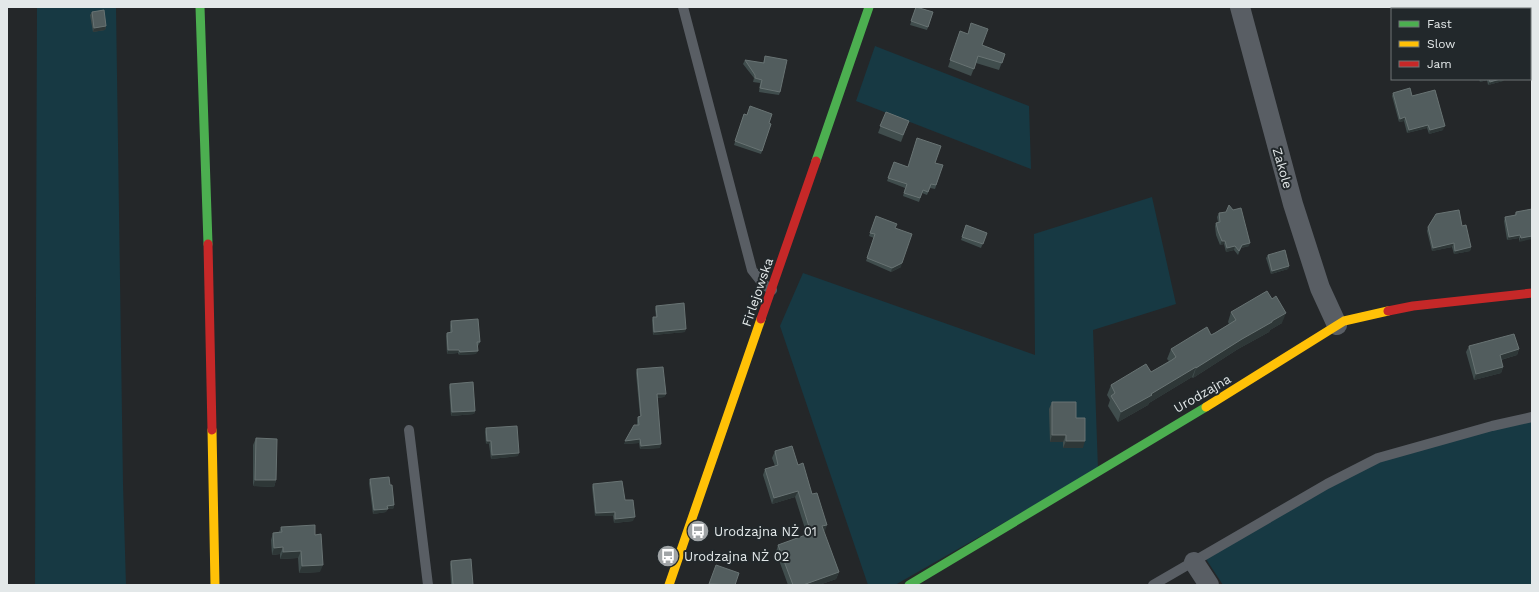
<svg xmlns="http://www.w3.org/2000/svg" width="1539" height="592" viewBox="0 0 1539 592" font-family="'Work Sans',sans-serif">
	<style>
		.green { fill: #173943 }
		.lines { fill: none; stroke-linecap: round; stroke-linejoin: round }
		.lane { stroke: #595e64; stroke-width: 10 }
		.street { stroke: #595e64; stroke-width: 20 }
		.fast { stroke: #4caf50; stroke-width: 9 }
		.slow { stroke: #ffc107; stroke-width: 9 }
		.jam { stroke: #c62828; stroke-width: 9 }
		.wall { fill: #404d4d }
		.shaded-wall { fill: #2e3737 }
		.building { fill: #525d5e; stroke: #687373 }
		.labels { text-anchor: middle; stroke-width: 4; stroke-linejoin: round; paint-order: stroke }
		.street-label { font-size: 13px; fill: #e3e8e9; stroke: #22282b }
		.poi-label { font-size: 13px; fill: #e3e8e9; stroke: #22282b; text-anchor: start }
	</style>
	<rect width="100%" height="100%" fill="#242729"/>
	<path class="green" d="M37 7H116L123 484 126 585H35Z
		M875 46 1029 106 1031 169 856 101Z
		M1152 197 1176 304 1093 330 1098 469 895 585H868L780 326 803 273 1035 355 1034 234Z
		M1532 419V585H1223L1204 556 1378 458Z"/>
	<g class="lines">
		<path class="lane" d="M683 7 752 270 763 284 772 290
			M409 430 428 585
			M1153 585 1327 484 1378 458 1492 426 1532 417"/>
		<path class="street" d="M1240 7 1293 204 1320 288 1337 325
			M1194 562 1209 585"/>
		<path class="fast" d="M200 7 208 244
			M816 161 869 7
			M909 585 1206 407"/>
		<path class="slow" d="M1206 407 1344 321 1388 311
			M212 430 215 585
			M669 585 761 319"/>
		<path class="jam" d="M208 244 212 430
			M1388 311 1413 306 1532 293
			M761 319 816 161"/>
	</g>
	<path class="wall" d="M916 7 933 12 927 30 910 25Z
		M92 12 106 26 105 30 93 32 90 15Z
		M960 31 982 45 1005 54 999 70 976 63 971 76 948 67Z
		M765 56 780 92 779 95 759 92 760 83 753 82 754 78 743 64 745 60 763 63Z
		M1479 79H1504L1503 81 1488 85 1487 80 1480 82Z
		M1393 93 1412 96 1443 130 1429 134 1427 128 1407 133 1404 121 1399 122 1392 96Z
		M886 112 909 121 901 142 878 133Z
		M744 114 771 124 761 154 734 145Z
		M894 162 908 167 935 163 943 165 935 189 930 188 927 195 922 193 919 202 903 196 905 188 887 181Z
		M1532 209 1519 242V238L1507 240 1504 221 1505 217 1514 216 1516 212Z
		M1219 213 1249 246 1241 248 1238 255 1234 250 1226 252 1224 244 1220 245 1216 235 1215 226 1216 223 1218 222 1217 217Z
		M876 216 895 228 901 267 891 272 866 261 874 238 869 236Z
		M966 225 987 233 981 248 961 240Z
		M1462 226 1471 247 1470 251 1454 254 1452 247 1432 251 1427 231 1428 227Z
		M1268 255 1289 266 1288 269 1271 274 1266 258Z
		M656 306 685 332 653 335 652 320 653 317H656L655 309Z
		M1231 312 1282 323 1270 330 1269 332 1238 349 1193 378 1192 377 1149 403 1148 405 1118 422 1108 406 1110 400 1107 395 1111 385 1151 372 1169 361 1167 359 1171 349 1211 335 1229 324 1228 322Z
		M451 321 480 342 478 346H477L476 354 459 355 458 353 447 354 446 336 447 333 450 332V325Z
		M1469 346 1519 349 1517 355 1501 360 1503 367 1501 373 1474 380 1466 352Z
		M637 369 666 394 664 397 657 398 660 448 640 449 639 443 624 444 637 425V420L638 417 640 416 636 373Z
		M450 384 475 411 474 414 451 416 449 387Z
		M1052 402 1076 418 1083 448H1063V442H1050L1049 409Z
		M486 428 518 456 491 459 489 444H486L485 432Z
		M256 438 276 480 274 487 253 486V445Z
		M775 451 798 465 812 494 825 531H823L839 572 836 579 819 585H788L776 552 778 545 807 535 795 497 772 504 763 475 765 469 775 466 772 458Z
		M370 479 390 485 394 505 393 509H387L386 512 373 514 369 483Z
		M593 484 625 500 633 521 614 523 613 516H595L592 487Z
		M281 527 315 535 320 572 299 573 298 558 280 559V554L272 555 271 540 273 533 279 532Z
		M451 561 473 585H451L450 564Z"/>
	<path class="shaded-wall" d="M106 26 105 30 93 32 94 28Z
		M1481 79H1487V80L1480 82Z
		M1500 79H1504L1503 81 1488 85 1490 82Z
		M1405 117 1404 121 1399 122 1400 119Z
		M1428 125 1427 128 1407 133 1409 130Z
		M1445 126 1443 130 1429 134 1430 130Z
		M1520 235 1519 238 1507 240 1509 237Z
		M1532 236V239L1519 242 1521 238Z
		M1222 241H1225L1224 244 1220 245Z
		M1250 243 1249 246 1241 248 1238 255 1242 245Z
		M1454 243 1452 247 1432 251 1433 248Z
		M1235 246 1234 250 1226 252 1227 248Z
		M1471 247 1470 251 1454 254 1455 251Z
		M902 263 901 267 891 272 892 268Z
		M1289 266 1288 269 1271 274 1272 271Z
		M1286 313 1282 323 1270 330 1269 332 1238 349 1193 378 1196 368 1242 339Z
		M686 329 685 332 653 335 654 332Z
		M1519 349 1517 355 1497 361 1500 355Z
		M448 350H459L458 353 447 354Z
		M478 351 476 354 459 355 460 352Z
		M1196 367 1192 377 1149 403 1148 405 1118 422 1121 412Z
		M1503 367 1501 373 1474 380 1476 374Z
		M657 394H666L664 397 656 398Z
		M475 411 474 414 451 416 452 412Z
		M1052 435H1066L1063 442H1050Z
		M640 439 639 443 624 444 625 441Z
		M487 441H491L489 444H486Z
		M1066 441H1085L1083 448H1063Z
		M661 444 660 448 640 449 641 446Z
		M519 453 518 456 491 459 492 455Z
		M255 480H276L274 487 253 486Z
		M798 491 795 497 772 504 774 498Z
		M394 505 393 509H387L386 512 373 514 374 510 387 506Z
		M615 512 613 516H595L596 513Z
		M635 517 633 521 614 523 615 519Z
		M827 525 825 531 819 533 822 526Z
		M283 547 280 554 272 555 274 548Z
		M301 551 298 558 280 559 283 552Z
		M323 565 320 572 299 573 302 566Z
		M839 572 836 579 819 585H803Z"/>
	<path class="building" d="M916 7 933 12 928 27 911 21Z
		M1431 7H1457L1458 9H1432Z
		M104 10 106 26 94 28 92 12Z
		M971 23 988 29 982 45 1005 54 1002 63 978 56 974 69 950 60 960 31 968 34Z
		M765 56 787 60 780 92 760 88 762 80 755 78V75L745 60 764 63Z
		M1489 79H1500L1490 82Z
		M1410 88 1412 96 1435 90 1445 126 1430 130 1428 125 1409 130 1405 117 1400 119 1393 93Z
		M750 106 772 114 769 123 771 124 762 151 735 141 744 114 747 115Z
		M886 112 909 121 903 135 880 126Z
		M917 138 941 146 935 163 943 165 936 185 931 184 928 192 923 190 920 198 904 193 907 184 888 178 894 162 908 167Z
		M1229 205 1233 210 1241 208 1250 243 1242 245 1239 251 1235 246 1227 248 1225 241H1222L1218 231 1216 223 1220 222 1219 213 1226 212Z
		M1532 209V236L1521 238 1520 235 1509 237 1505 217 1516 215V212Z
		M1459 210 1462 226 1466 225 1471 247 1455 251 1454 243 1433 248 1428 227 1436 214Z
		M876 216 897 224 895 228 912 234 902 263 892 268 867 258 875 234 870 233Z
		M966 225 987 233 983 244 962 237Z
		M1285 250 1289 266 1272 271 1268 255Z
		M1267 291 1272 299 1276 296 1286 313 1272 321V322L1242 339 1196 368V367L1151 394 1152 395 1121 412 1111 396 1115 393 1111 385 1146 364 1151 372 1172 360 1176 357 1171 349 1207 327 1211 335 1215 333 1236 320 1231 312Z
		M684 303 686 329 654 332 653 317H657L656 306Z
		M478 319 480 342H477L478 351 460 352 459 350H448L447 333 452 332 451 321Z
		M1514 334 1519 349 1500 355 1503 367 1476 374 1469 346Z
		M663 367 666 394H657L661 444 641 446 640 439 625 441 634 425H639L638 417 641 416 637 369Z
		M473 382 475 411 452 412 450 384Z
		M1052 402H1076V418H1085V441H1066V435H1052Z
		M517 426 519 453 492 455 491 441H487L486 428Z
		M256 438 277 439 276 480H255Z
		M792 446 798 465 803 463 812 494 817 493 827 525 822 526 839 572 803 585H793L778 545 811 533 798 491 774 498 765 469 778 465 775 451Z
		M389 477 390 485H392L394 505 387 506 388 509 374 510 370 479Z
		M622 481 625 500H633L635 517 615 519V512L596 513 593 484Z
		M315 525V535L321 534 323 565 302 566 301 551 283 552V547L274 548 273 533 282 532 281 527Z
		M471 559 473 585H453L451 561Z
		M716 565 739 573 735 585 709 584Z"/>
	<defs>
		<g id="bus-disc" transform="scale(1.15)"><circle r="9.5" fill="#a0a4a6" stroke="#22282b"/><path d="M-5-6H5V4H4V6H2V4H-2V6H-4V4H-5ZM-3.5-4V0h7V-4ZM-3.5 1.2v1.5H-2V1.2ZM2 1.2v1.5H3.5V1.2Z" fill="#fff"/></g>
	</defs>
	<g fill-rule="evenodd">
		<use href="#bus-disc" x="698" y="531"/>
		<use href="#bus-disc" x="668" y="556"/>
	</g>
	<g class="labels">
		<g class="street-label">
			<text transform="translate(1283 168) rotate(74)" y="5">Zakole</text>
			<text transform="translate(757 292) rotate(-71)" y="5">Firlejowska</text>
			<text transform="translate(1202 393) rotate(-30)" y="5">Urodzajna</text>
		</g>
		<g class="poi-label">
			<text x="714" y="536">Urodzajna NŻ 01</text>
			<text x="684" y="561">Urodzajna NŻ 02</text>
		</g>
	</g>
	<rect width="1539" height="592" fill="none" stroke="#e3e8e9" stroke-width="16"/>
	<rect x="1391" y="8" width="140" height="72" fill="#22282b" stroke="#6f7577"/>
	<rect x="1399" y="21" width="20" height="6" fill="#4caf50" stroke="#6f7577"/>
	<text x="1427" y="28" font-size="12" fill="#e3e8e9">Fast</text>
	<rect x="1399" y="41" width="20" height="6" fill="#ffc107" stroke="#6f7577"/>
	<text x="1427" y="48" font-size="12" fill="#e3e8e9">Slow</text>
	<rect x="1399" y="61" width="20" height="6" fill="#c62828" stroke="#6f7577"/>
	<text x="1427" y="68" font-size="12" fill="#e3e8e9">Jam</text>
</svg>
